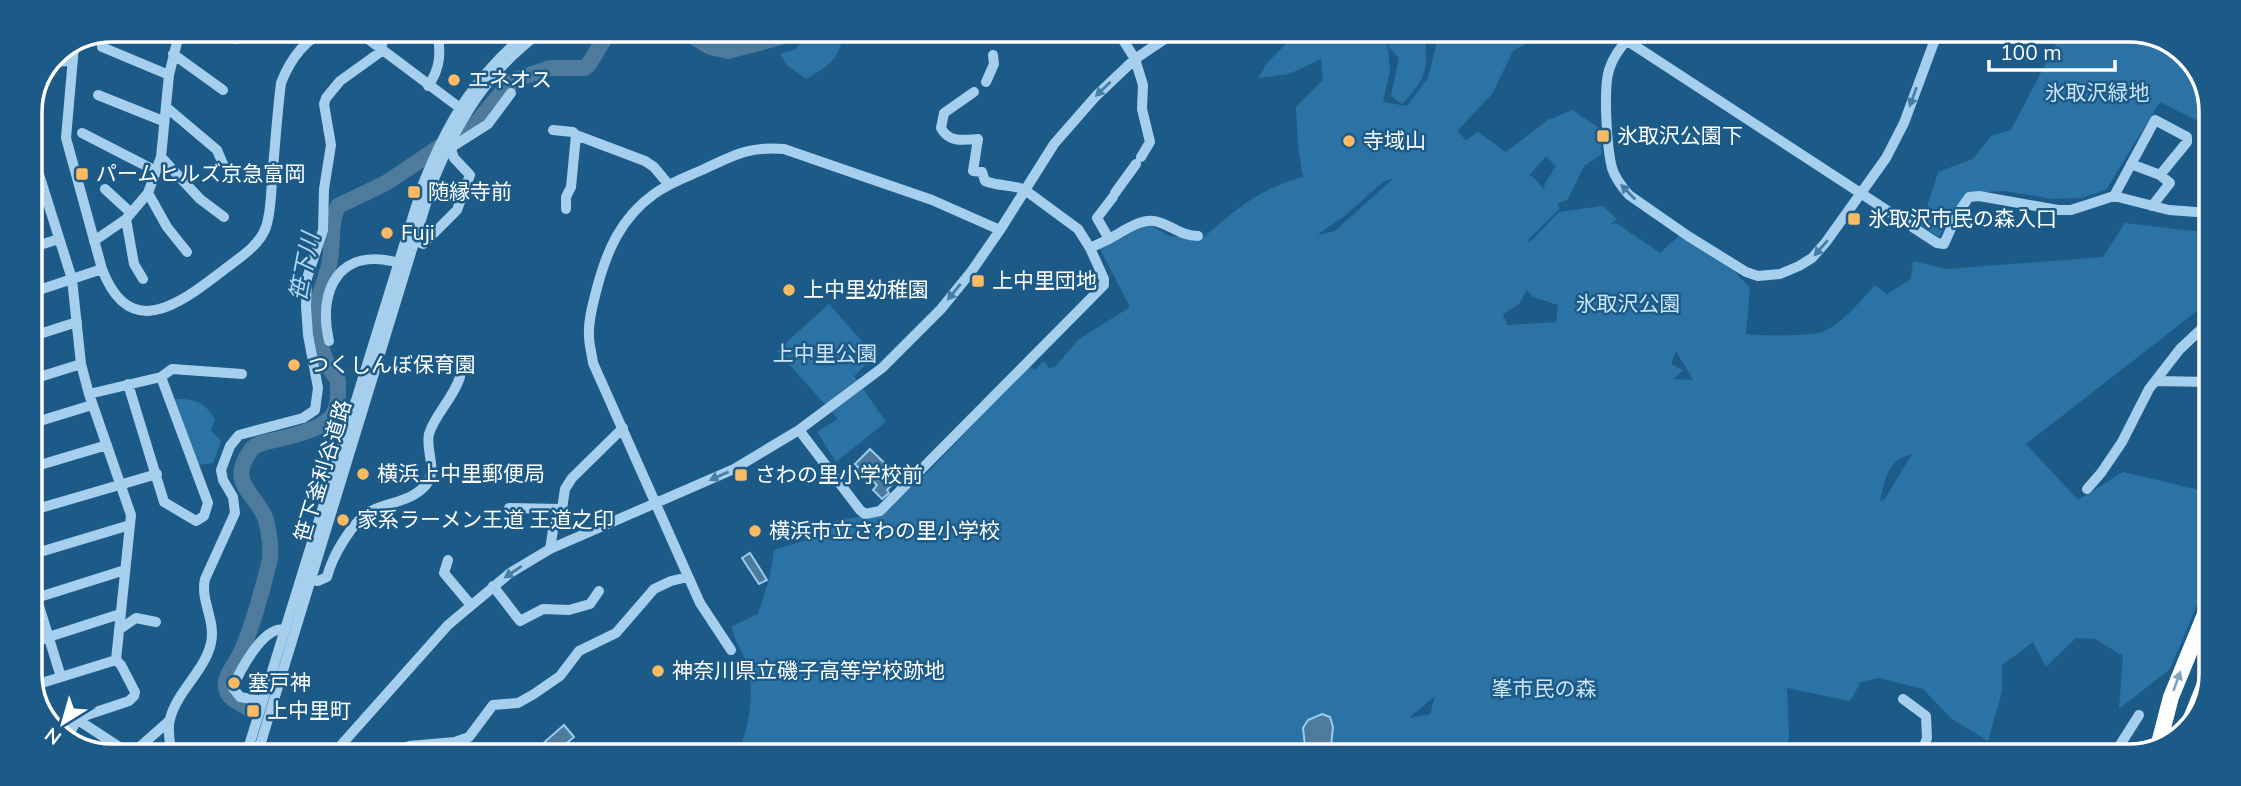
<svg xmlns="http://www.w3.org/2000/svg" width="2241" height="786" viewBox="0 0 2241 786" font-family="Mulish,'Noto Sans JP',sans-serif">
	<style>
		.green { fill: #2c73a5; fill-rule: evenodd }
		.water { fill: #4e7b9c; stroke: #98cbee; stroke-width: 2 }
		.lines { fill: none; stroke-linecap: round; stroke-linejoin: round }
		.river { stroke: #4e7b9c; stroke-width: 16 }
		.minor { stroke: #a5cfec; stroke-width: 10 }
		.highway { stroke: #fff; stroke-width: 16 }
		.oneway { fill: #457da6 }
		.oneway2 { fill: #82a4be }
		.poi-dot { fill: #fcbb62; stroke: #1c5a88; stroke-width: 2.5 }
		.labels { text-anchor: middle; stroke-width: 5; stroke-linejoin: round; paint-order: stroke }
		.poi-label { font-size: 21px; fill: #fff; stroke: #1c5a88; text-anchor: start }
		.park-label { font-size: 21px; fill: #cae5f9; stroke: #1c5a88 }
		.street-label { font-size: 21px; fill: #fff; stroke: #1c5a88 }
		.water-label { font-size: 23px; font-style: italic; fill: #b0d8f3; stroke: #1c5a88 }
		.rim { fill: none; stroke: #fff; stroke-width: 3.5 }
	</style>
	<rect width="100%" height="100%" fill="#1c5a88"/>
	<path class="green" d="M814 31 843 33C840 60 828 66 806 79L787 65 780 54 796 49 806 36Z
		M1298 32H1391L1387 37 1390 71 1383 102 1407 106 1428 78 1439 33H1543L1513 51 1492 94 1457 131 1466 140 1478 132 1506 152 1548 120 1572 110 1599 128 1602 154 1584 166 1568 199 1557 204 1560 208 1529 239 1528 244 1559 212 1603 206 1617 219 1609 225 1616 223 1660 253 1679 236 1734 271 1750 288 1746 334C1757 336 1813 336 1822 332 1843 324 1860 301 1875 285L1887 294 1911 279 1913 261 1947 269 2103 257 2125 223 2210 233V301L2026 444 2078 500 2123 472 2208 492V587L2197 605 2170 669 2119 709 2123 656 2095 639 2076 638 2046 667 2033 642 2002 665V691L1988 741 1952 719 1923 689 1879 678 1861 682 1850 701 1787 688 1789 737 1784 756 1362 755 1371 743 1390 727 1357 755 738 753C749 730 756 686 746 661 740 646 735 644 732 626L758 614 770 576 774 550 806 540 835 521 880 513 917 483 1030 366 1035 370 1044 361 1049 368 1055 367 1078 340 1130 307 1099 247 1148 224 1169 236 1203 238C1237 209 1258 189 1303 177L1298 146 1296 107 1323 80 1321 59 1289 74 1258 78 1267 63ZM1546 156 1556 166 1545 183 1544 189 1532 176H1529ZM1394 178 1335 231 1317 235 1346 215 1383 182ZM1527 290 1533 297 1558 305 1556 322 1507 325 1503 314 1519 304ZM1676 351 1693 380 1673 379 1684 370 1671 364ZM1912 454 1884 500 1880 501C1885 480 1887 460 1912 454ZM1435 696 1430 714 1410 718V717Z
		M1394 32H1429C1424 43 1426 49 1426 60 1425 80 1415 90 1402 104L1391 96 1399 58 1389 47V40Z
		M2061 34H2155L2194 62 2211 106V128L2160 102 2106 190 2081 198 2052 199 2005 191 1965 193 1939 237 1921 226 1938 172 1973 159 1991 136 2011 130Z
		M829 304 875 356 854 376 886 422 836 462 817 432 838 419 777 351Z
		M175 399C195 399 203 401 215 419L211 430 221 441 213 463 198 465Z"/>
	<path class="water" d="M870 449 899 477 887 490 889 493 882 499 873 490 877 485 861 469 857 473 855 470 858 467 855 464Z
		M750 553 767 580 759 584 742 558Z
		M1322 714 1330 717 1333 727 1330 755H1309L1305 746 1303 728 1308 720Z
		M564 725 574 737 555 753H546L540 746Z"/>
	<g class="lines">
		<path class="river" d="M684 31 710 47 728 51 803 31
			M248 708C239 703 227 698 226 687 224 678 233 667 238 658 250 636 263 588 269 563 272 552 269 531 266 520 256 492 226 484 251 450 256 443 266 442 275 440 291 436 328 429 335 411 339 402 338 390 338 380 321 360 314 328 318 302 321 288 328 274 330 260 333 241 330 222 338 206L386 183 477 122 507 86 517 79 550 68H585L589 64 609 31"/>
		<path class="minor" d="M224 30 236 39
			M350 30 368 39 464 111
			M1002 32 1005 34 1018 32
			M1118 32 1135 59 1143 85 1142 109 1150 142 1141 157
			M1632 33C1623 45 1613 56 1609 70 1603 89 1607 148 1612 168 1615 178 1622 187 1629 195L1688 236 1746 272 1758 276 1780 274 1799 266 1812 258 1826 242 1886 158 1904 123 1937 34
			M1626 40 1937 243 1944 244 1958 213 1969 197 1979 196 2058 210H2071L2114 196 2169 210 2210 213
			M74 46 66 138 102 269C130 342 179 304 221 272 237 259 259 247 266 227 271 212 271 195 272 179 275 147 277 115 281 83 290 60 307 34 333 30
			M102 47 169 75
			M173 54 223 90
			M50 62 72 61
			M986 82 994 64 993 55
			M428 86C441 68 441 52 437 30
			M98 95 163 121
			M166 107 217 150 223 164
			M553 130 573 132 576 135 571 187 566 197V209
			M82 133 156 171
			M576 135 645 161 654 167 669 185
			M30 146 72 279 81 364 89 394 131 515 116 660 121 665 135 692 134 696 129 701 84 716 76 721 67 739
			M447 150 488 124 511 93
			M161 157 200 199 224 217
			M2131 164 2160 175 2170 183 2152 206
			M105 189 131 213
			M148 193 167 227 187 252
			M1115 193 1136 164
			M2114 196 2155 120 2187 137V142L2160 175
			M30 205 47 200
			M126 219 134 264 143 279
			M411 239 423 244 457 210 470 175 454 158 451 149
			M1109 239C1124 231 1144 215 1161 223 1175 228 1183 236 1198 236
			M94 241 126 219 148 193 161 157 169 75 180 30
			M30 248 59 239
			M1090 248 1109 239 1097 218 1113 197
			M30 293 102 269
			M30 337 77 322
			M329 341C317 289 340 246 399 263
			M30 380 81 364
			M2156 381 2209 382
			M128 384 164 502 196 521 204 516 208 503 161 377
			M89 394 161 377 172 369 242 374
			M30 424 92 405
			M799 430 860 510 865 514 880 511 1104 285V279L1090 248 1078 229 1025 190C1012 184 1000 187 985 181L982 172 973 171 978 139C963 140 949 143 941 128L944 113 974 92
			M30 468 107 445
			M2087 489 2101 473 2122 442 2149 389 2180 349 2210 321
			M509 508 562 509
			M30 511 157 474
			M550 549 553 530 562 509 565 489 572 478 623 428
			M30 555 130 525
			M448 560 444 573 470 604
			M30 577 61 677
			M304 578 318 581 327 577C332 557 352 521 371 511 389 502 410 502 425 486 439 471 425 451 429 434 434 416 454 397 460 377
			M493 586 520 621 543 609 569 610 590 604 599 591
			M33 599 125 570
			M120 629 136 618 156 622
			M30 643 120 614
			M731 650 700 603 593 363C592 354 589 345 589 336 588 320 593 304 597 288 607 250 621 218 654 194 669 183 686 177 702 170 734 155 749 146 784 149L932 200 1000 230
			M32 686 116 660
			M1903 699 1926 716 1927 738 1922 751 1911 756
			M263 701 240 697 233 688C239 672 264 624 285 630
			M51 727 70 721 81 722 127 752
			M134 752 169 721
			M171 752C170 742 167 729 170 719 177 691 205 671 211 643 216 620 200 601 205 579L235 513 233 497 223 480 221 470 230 446 239 435 303 418 315 410 318 388 308 335 306 307 307 278 323 230 324 189 331 145 324 104 326 98 340 81 379 53 387 30
			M247 752 423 184C449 118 475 77 529 31
			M258 752 432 184C457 122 487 71 542 31
			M334 753 448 625 510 573 550 549 734 469 799 430 882 368 941 309 971 272 1000 230 1054 144 1096 96 1135 59 1175 32
			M392 753 409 746 455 742 469 737 493 705 518 703 534 694 560 676 579 651 616 633 654 589 671 581 688 577
			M2113 756 2139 715"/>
		<path class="highway" d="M2188 726 2207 679
			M2158 747 2171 697 2208 607"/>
	</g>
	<defs><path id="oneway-solid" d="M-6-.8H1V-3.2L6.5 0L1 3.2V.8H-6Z" transform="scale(1.75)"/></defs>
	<g class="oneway">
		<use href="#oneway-solid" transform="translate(1103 89) rotate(136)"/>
		<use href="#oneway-solid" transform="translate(1913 97) rotate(110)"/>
		<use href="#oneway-solid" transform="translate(1628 192) rotate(-134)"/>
		<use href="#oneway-solid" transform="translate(1821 248) rotate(131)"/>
		<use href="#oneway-solid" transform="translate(954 292) rotate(129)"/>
		<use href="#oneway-solid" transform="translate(719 476) rotate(156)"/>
		<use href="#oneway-solid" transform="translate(513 572) rotate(146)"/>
	</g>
	<use class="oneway2" href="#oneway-solid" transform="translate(2177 681) rotate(-70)"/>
	<g class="poi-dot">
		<circle cx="454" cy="80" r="7"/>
		<rect x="1596" y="129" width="14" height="14" rx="3.5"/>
		<circle cx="1349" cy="141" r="7"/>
		<rect x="75" y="167" width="14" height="14" rx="3.5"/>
		<rect x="407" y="185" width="14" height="14" rx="3.5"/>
		<rect x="1847" y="212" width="14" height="14" rx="3.5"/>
		<circle cx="387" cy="233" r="7"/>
		<rect x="971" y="274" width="14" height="14" rx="3.5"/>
		<circle cx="789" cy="290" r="7"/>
		<circle cx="294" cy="365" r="7"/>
		<circle cx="363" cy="474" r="7"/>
		<rect x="734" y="468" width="14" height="14" rx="3.5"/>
		<circle cx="343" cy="520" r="7"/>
		<circle cx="755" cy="531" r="7"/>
		<circle cx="658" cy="671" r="7"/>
		<circle cx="234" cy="683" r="7"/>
		<rect x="246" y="704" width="14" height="14" rx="3.5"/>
	</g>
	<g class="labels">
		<g class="poi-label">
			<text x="468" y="87">エネオス</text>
			<text x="1617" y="143">氷取沢公園下</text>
			<text x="1363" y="148">寺域山</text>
			<text x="96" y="181">パームヒルズ京急富岡</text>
			<text x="428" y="199">随縁寺前</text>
			<text x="1868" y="226">氷取沢市民の森入口</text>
			<text x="401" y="240">Fuji</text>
			<text x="992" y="288">上中里団地</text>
			<text x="803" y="297">上中里幼稚園</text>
			<text x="308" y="372">つくしんぼ保育園</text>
			<text x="377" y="481">横浜上中里郵便局</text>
			<text x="755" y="482">さわの里小学校前</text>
			<text x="357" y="527">家系ラーメン王道 王道之印</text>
			<text x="769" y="538">横浜市立さわの里小学校</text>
			<text x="672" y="678">神奈川県立磯子高等学校跡地</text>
			<text x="248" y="690">塞戸神</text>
			<text x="267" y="718">上中里町</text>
		</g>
		<g class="park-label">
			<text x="2097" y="100">氷取沢緑地</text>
			<text x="1628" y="311">氷取沢公園</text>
			<text x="825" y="361">上中里公園</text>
			<text x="1544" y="696">峯市民の森</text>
		</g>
		<g class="street-label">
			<text transform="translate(323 471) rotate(-73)" y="7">笹下釜利谷道路</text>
		</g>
		<g class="water-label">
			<text transform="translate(304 267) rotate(-79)" y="8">笹下川</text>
		</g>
	</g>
	<path d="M0 0H2241V786H0ZM112 42H2129A70 70 0 0 1 2199 112V674A70 70 0 0 1 2129 744H112A70 70 0 0 1 42 674V112A70 70 0 0 1 112 42Z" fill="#1c5a88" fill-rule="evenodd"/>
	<path class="rim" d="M112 42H2129A70 70 0 0 1 2199 112V674A70 70 0 0 1 2129 744H112A70 70 0 0 1 42 674V112A70 70 0 0 1 112 42Z"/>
	<g transform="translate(63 723) rotate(217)" stroke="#1c5a88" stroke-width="5" paint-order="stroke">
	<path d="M0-5L12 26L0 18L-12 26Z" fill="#ffffff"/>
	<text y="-10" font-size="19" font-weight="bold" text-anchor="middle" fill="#ffffff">N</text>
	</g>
	<path d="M1989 60v10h126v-10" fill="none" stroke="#ffffff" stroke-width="3.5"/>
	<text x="2000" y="60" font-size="21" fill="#ffffff" stroke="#1c5a88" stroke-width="5" paint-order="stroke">100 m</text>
</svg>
